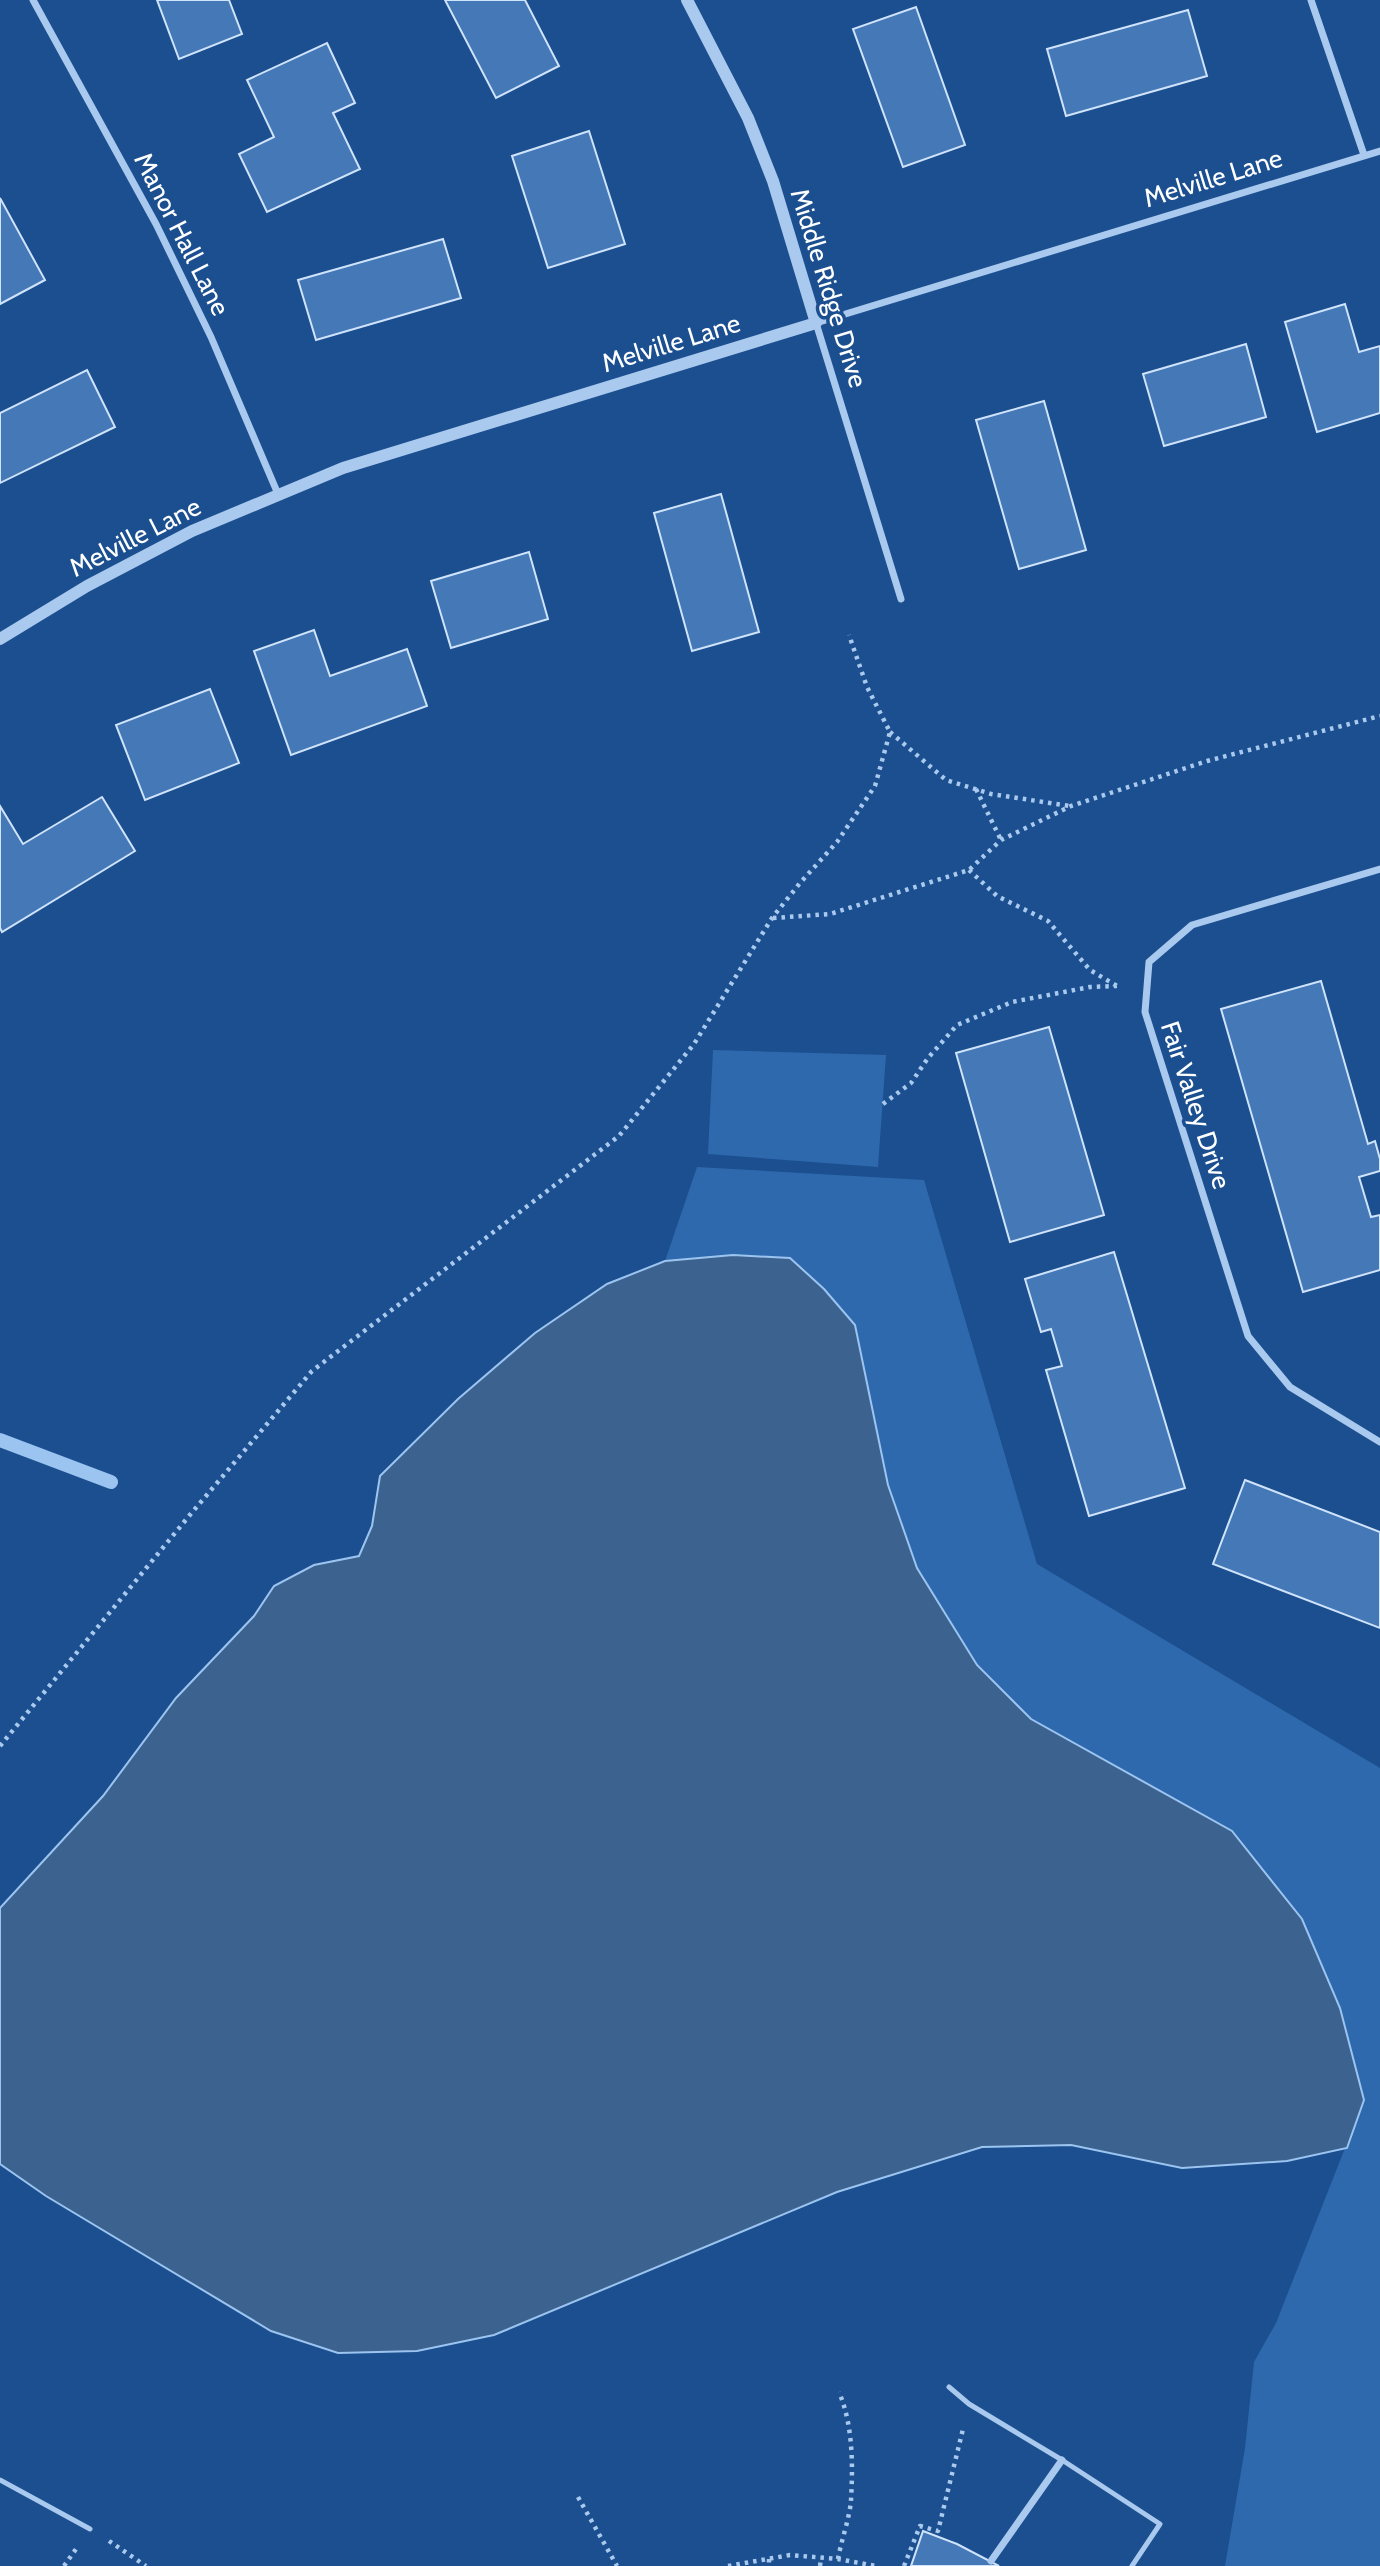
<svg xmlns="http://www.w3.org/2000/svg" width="1380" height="2566" viewBox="0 0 1380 2566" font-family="Cabin,sans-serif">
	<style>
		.green { fill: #2e69ad }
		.water { fill: #3c6290; stroke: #9cc4f0; stroke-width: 2 }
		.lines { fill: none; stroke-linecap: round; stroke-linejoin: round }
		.stream { stroke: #9cc4f0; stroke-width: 14 }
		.building { fill: #4478b7; stroke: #cfe3fa; stroke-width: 2 }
		.path { stroke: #a9c9ee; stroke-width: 4.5; stroke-dasharray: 3.5 5; stroke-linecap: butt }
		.service { stroke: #a9c9ee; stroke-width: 5 }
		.minor { stroke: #a9c9ee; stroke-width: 7 }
		.tertiary { stroke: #a9c9ee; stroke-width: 12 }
		.labels { text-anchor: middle; stroke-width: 7; stroke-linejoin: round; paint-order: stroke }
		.street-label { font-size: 26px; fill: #fff; stroke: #1b4f8f }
	</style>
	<rect width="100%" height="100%" fill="#1b4f8f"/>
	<path class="green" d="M713 1050 886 1055 878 1167 708 1154Z
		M697 1167 924 1180 1037 1564 1380 1768V2566H1225L1245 2448 1254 2362 1276 2323 1364 2100 1232 1831 1031 1719 977 1665 917 1568 887 1485 665 1261Z"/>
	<path class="water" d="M733 1255 790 1258 824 1289 855 1325 888 1485 917 1568 977 1665 1031 1719 1232 1831 1302 1919 1340 2008 1364 2100 1347 2148 1287 2161 1182 2168 1071 2145 982 2147 837 2192 494 2335 417 2351 338 2353 271 2331 46 2196 0 2164V1908L103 1796 176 1698 254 1616 274 1586 314 1565 359 1556 372 1526 380 1476 458 1399 535 1333 607 1284 665 1261Z"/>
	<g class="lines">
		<path class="stream" d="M0 1440 111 1482"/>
	</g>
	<path class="building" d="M157 0H229L242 34 179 59Z
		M445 0H525L559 66 496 98Z
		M916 7 965 145 903 167 853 29Z
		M1188 10 1207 76 1066 116 1047 49Z
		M327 43 355 103 333 113 360 169 267 212 239 154 274 137 247 80Z
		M589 131 625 244 548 268 512 156Z
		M0 198 45 280 0 304Z
		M443 239 461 298 316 340 298 280Z
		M1345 304 1359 352 1380 346V413L1317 432 1285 322Z
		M1246 344 1266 417 1164 446 1143 374Z
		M87 370 115 427 0 483V413Z
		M1044 401 1086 550 1019 569 976 420Z
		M721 494 759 632 692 651 654 513Z
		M529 552 548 619 451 648 431 581Z
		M314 630 330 676 407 649 427 706 291 755 254 651Z
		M210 689 239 763 145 800 116 725Z
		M102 797 135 851 2 932 0 928V806L23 844Z
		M1321 981 1368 1144 1375 1141 1380 1159V1171L1359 1177 1371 1217 1380 1215V1270L1303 1292 1221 1009Z
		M1049 1027 1104 1215 1010 1242 956 1053Z
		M1114 1252 1185 1488 1089 1516 1046 1370 1062 1366 1051 1329 1041 1332 1025 1279Z
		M1245 1480 1380 1532V1628L1213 1564Z
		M923 2531 957 2544 999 2566H911Z"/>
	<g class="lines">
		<path class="path" d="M890 732 946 780 991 794 1070 806
			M976 789 1001 840
			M969 870 997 896 1048 921 1090 970 1117 986
			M773 918 830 914 969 870 1001 840 1071 806 1207 761 1380 716
			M883 1104 911 1083 928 1058 957 1025 1012 1002 1090 987 1117 986
			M0 1746 189 1516 312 1371 619 1136 694 1044 772 918 800 883 837 842 875 786 890 732 867 687 849 635
			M578 2497 617 2566
			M109 2541 146 2566
			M769 2559V2566
			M838 2559C841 2541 850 2517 851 2500 853 2465 853 2425 839 2392
			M64 2566 76 2549
			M728 2566 790 2555 838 2559 876 2566
			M820 2566 821 2558
			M904 2566 920 2526 938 2531 963 2429"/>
		<path class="service" d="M949 2387 969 2404 1062 2460 1160 2524 1132 2566
			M0 2480 90 2529"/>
		<path class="minor" d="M33 0 156 224 211 337 278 494
			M1311 0 1364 155
			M901 599 816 323 1380 151
			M1380 869 1192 925 1149 962 1145 1012 1248 1336 1290 1387 1380 1442
			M991 2561 1062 2460"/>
		<path class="tertiary" d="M0 639 87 586 192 531 343 468 816 323 773 181 748 118 687 0"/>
	</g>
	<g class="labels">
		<g class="street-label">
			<text transform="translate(1213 178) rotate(-17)" y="9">Melville Lane</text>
			<text transform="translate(182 234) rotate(63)" y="9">Manor Hall Lane</text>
			<text transform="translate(829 288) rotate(73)" y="9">Middle Ridge Drive</text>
			<text transform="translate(671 343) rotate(-17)" y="9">Melville Lane</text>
			<text transform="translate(135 537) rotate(-27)" y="9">Melville Lane</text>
			<text transform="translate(1196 1105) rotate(72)" y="9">Fair Valley Drive</text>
		</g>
	</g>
</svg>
